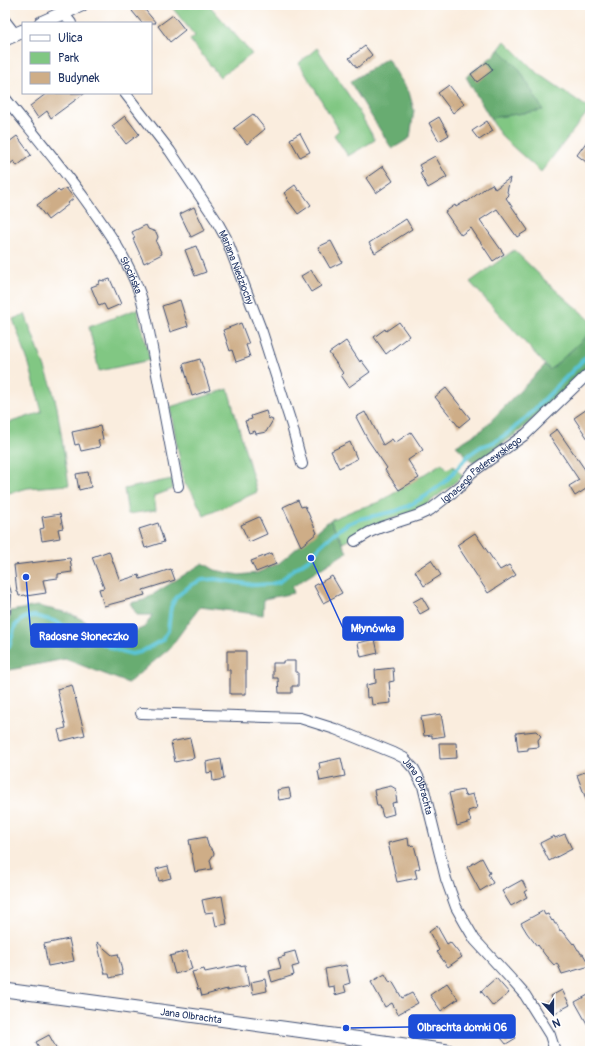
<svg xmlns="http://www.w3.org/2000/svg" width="595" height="1056" viewBox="0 0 595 1056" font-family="Pangolin,sans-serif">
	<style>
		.green { fill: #81c783; stroke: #4e7b70 }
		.forest { fill: #68ac71; stroke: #426e68 }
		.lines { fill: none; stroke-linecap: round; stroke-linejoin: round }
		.stream { stroke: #5ac4d6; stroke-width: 4 }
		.building { fill: #cead87 }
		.minor-casing { stroke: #3c4c71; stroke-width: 12 }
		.tertiary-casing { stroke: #3c4c71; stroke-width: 15 }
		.minor { stroke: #fff; stroke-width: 10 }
		.tertiary { stroke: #fff; stroke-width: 13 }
		.labels { text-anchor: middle; stroke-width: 3; stroke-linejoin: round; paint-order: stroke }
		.street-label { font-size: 10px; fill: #1b2f5e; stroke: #fff }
		.leader { fill: none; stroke: #1d4ed8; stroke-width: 1.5 }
		.callout-dot { fill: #1d4ed8; stroke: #fff; stroke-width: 1.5 }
		.callout { fill: #1d4ed8; stroke: #1d4ed8; stroke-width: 1.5 }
		.callout-label { font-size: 11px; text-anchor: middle; font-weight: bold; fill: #fff }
	</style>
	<rect width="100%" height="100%" fill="#fff"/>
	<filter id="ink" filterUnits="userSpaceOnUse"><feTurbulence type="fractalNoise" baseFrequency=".025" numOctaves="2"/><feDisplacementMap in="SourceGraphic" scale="8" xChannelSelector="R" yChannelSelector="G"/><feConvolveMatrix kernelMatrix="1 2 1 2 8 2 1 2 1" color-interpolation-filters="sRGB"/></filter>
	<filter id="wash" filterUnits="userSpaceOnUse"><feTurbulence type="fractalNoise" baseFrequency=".012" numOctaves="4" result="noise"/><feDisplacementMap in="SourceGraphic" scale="16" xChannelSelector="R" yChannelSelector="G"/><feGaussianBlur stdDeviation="0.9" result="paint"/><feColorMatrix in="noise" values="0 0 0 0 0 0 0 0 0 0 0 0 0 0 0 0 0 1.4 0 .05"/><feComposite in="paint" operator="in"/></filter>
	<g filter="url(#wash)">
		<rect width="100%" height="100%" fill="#faedde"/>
		<path class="green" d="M170 5H209L252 54 220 77 190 40 195 36Z
			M505 41 535 71 590 109 541 172 503 138 490 118 542 110 519 69 499 49Z
			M317 48 354 103 375 140 348 156 334 135 339 130 299 63Z
			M514 250 551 286 590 320V333L550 370 470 282Z
			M137 309 150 360 99 371 89 327Z
			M25 314 51 384 57 407 69 485 28 488 5 494V424L42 412 29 364 13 319Z
			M228 389 257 492 204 516 192 492 184 483 170 407Z
			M442 463 447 469 453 466 463 476 422 508 370 527 343 543 330 520 357 509 380 502Z
			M172 479 173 489 154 496 156 510 128 514 124 489Z"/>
		<path class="forest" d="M499 49 519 69 543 110 490 118 466 77 494 55Z
			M387 58 409 92 414 110 410 138 392 149 350 82Z
			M590 333V365L569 386 520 431 498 448 473 463 462 451 456 446 482 430 545 365 550 370Z
			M330 520 347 552 292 587 294 593 264 599 263 615 200 607 169 649 128 683 65 659 5 671V631L9 623 11 611 37 606 69 613 118 638 145 627 152 615H137L130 603 144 600 203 563 215 570 239 575 257 573 278 564Z"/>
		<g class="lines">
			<path class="stream" d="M5 650 9 647 15 626 20 621 26 617 35 616 54 621 116 650 132 654 141 652 162 640 168 631 171 607 176 597 191 585 202 580 215 579 254 585 271 584 279 582 293 570 311 558 319 547 333 534 347 524 360 519 396 511 408 506 426 496 446 481 469 455 480 447 494 442 507 434 527 417 590 353"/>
		</g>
		<g id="blocks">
			<path class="building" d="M139 5H141L156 23H142L132 11Z
				M173 15 185 30 170 42 158 26Z
				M365 46 372 55 357 68 349 58Z
				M487 62 493 70 477 82 471 74Z
				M449 85 464 104 453 113 438 93Z
				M47 93H85L51 118 47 111 38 118 30 106Z
				M253 114 265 129 247 144 234 128Z
				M125 116 139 134 126 144 112 126Z
				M439 117 449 135 439 141 429 123Z
				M487 121 493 131 479 140 472 131Z
				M300 133 310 152 300 157 290 139Z
				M17 136 31 155 17 166 14 161 5 168V145Z
				M590 137V165L577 155Z
				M435 156 447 177 428 188 420 173 423 172 419 165Z
				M383 166 393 181 376 193 366 178Z
				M510 178 507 192 509 195 506 198 528 230 517 237 497 209 480 220 504 254 493 261 471 228 461 235 445 212 455 205 456 207 466 201 467 202 488 186H489L492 184 495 189Z
				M295 185 299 191 300 190 311 205 298 214 287 199 288 198 284 193Z
				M66 188 74 198 68 203 69 204 48 220 37 205 58 190 60 192Z
				M194 207 205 230 191 237 180 214Z
				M406 219 412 229 375 253 369 243Z
				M146 225 148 229 156 232 158 237 156 242 162 254 144 263 133 239 135 238 132 232Z
				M331 241 342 262 330 268 318 247Z
				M196 246 206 272 195 276 185 250Z
				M311 270 321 286 311 292 301 276Z
				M110 279 121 304 107 310 104 304 99 306 91 287 99 284 100 280 104 281Z
				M180 300 188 326 170 332 162 306Z
				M399 322 409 336 386 354 374 337 385 329 386 331Z
				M241 323 249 344 246 345 250 357 236 362 232 350 230 351 223 330Z
				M346 341 360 362 361 360 370 372 349 387 341 375 343 373 329 353Z
				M200 359 210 390 192 396 183 364Z
				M446 388 470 418 459 427 435 397Z
				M590 407V442L574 418Z
				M266 411 268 418 273 420 266 432 256 434 255 431 249 433 245 421 252 419 251 416Z
				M365 412 367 416 368 415 383 445 392 439 395 443 411 432 423 450 408 460 419 478 399 490 385 470 387 468 368 440 356 417Z
				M100 426 103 439 98 440 100 447 81 451 79 444 75 445 72 432Z
				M557 429 588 474 590 473V496L586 489 575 496 569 486 579 480 549 435Z
				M350 442 357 459 339 468 331 451Z
				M88 472 91 487 79 490 76 474Z
				M298 500 301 507 305 506 317 533 301 546 283 507Z
				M60 514 63 528 58 529 60 538 42 541 40 529 44 528 42 517Z
				M259 517 267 534 249 542 241 525Z
				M158 523 164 542 145 548 139 529Z
				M475 533 500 570 509 565 516 575 488 593 457 545Z
				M109 551 120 581 139 575 140 579 171 569 175 580 143 590 145 595 104 606 99 589 104 588 92 557Z
				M272 553 276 564 256 572 251 561Z
				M70 558 72 572 58 574V578L43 580 46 593 26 596 25 595 19 596 18 592H17L14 565Z
				M431 560 441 575 424 586 415 571Z
				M332 576 342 593 323 603 314 586Z
				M422 597 429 609 420 614 413 602Z
				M375 639 378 653 361 657 358 643Z
				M227 651H246V694H230V670H227Z
				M283 661H295V672H298V686H292V693H279L278 678H273V663H283Z
				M393 668 394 681 389 682 391 703 372 705 371 697 367 698 366 685 376 683 375 670Z
				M72 685 85 735 61 741 58 730 66 728 57 689Z
				M441 714 445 736 432 738V735L424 736 421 717Z
				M536 731 541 736 538 740 539 747 528 748V750L518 751 516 733Z
				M190 738 194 758 175 762 171 742Z
				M439 743H456L457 758 440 759Z
				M341 758 345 776 320 781 318 771 320 768 319 763Z
				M221 759 224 779 213 781 212 772 207 773 206 762Z
				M590 770V806L589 807 577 775Z
				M391 786 396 789 397 794 396 796 397 802 392 803 394 814 383 817 380 806H377L374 790Z
				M289 788 291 798 279 800 277 790Z
				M463 790 465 796 473 794 477 808 468 811 471 822 457 826 449 793Z
				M565 834 572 849 549 861 540 843 554 836 555 838Z
				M206 837 208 845 213 851 214 854 210 860 212 869 195 872 189 840Z
				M408 838 409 846 414 845 420 868 415 870 417 878 397 882 388 843Z
				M482 858 490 873 488 874 493 883 480 891 467 867Z
				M168 866 171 878 159 881 156 869Z
				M522 880 527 890 524 892 527 897 511 906 502 891Z
				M222 896 227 924 216 926 213 912 205 913 202 900Z
				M543 911 545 915 548 914 552 921 553 920 555 924H557L560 931 561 930 564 934H565L573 944 574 943 578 950H579L581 954H583L590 966 562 974 557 963 554 965 545 955 538 945 537 946 527 933 521 923Z
				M437 926 447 944 450 942 462 957 448 967 437 952 439 950 429 932Z
				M69 939 74 961 48 966 44 944Z
				M97 942 112 955 118 954 122 971H121L122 975 110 978 109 974H105Z
				M187 951 192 969 175 974 170 956Z
				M295 951 299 965 292 967 294 975 272 982 269 971 281 968 278 958 285 956 284 954Z
				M239 965V966L245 965 249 986 227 991V989L202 996 200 989 198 990 192 972 204 969 205 972Z
				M346 965 350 983 344 985 346 992 335 995 334 986 328 987 325 969Z
				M385 974 390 983 392 981 402 998 412 993 418 1003 398 1014 392 1003 385 1007 371 982Z
				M496 978 509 993 493 1006 481 991Z
				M265 979 267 991 253 994 251 982Z
				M447 983 458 999 441 1011 430 995Z
				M562 990 570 1005 553 1014 547 1003 553 1000 551 996Z
				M590 994V1029L575 1002Z
				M508 1027 516 1038 506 1044 498 1034Z
				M49 1035 58 1051H41L36 1042Z"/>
		</g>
	</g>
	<g filter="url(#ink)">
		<use href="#blocks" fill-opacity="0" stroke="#3c4c71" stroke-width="1"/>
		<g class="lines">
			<g class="minor-casing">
				<g id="minor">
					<path d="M63 13 71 23"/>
					<path d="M5 21 15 34"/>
					<path id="s1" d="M125 93 170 151 216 220 226 238 262 332 292 426 302 464"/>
					<path id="s2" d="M5 98C33 133 61 166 87 202 108 231 128 260 140 294 143 303 145 312 147 321L178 486"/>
					<path id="s3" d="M355 541 370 532 382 527 419 515 430 510 462 485 471 473 526 434 590 372"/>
					<path d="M5 590 6 595 5 611"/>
					<path id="s4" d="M141 713 300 718 335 729 394 753 404 758 414 769 423 786 446 879 456 907 465 923 475 940 510 978 525 995 550 1035 555 1051"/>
				</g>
			</g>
			<g class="tertiary-casing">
				<g id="tertiary">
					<path d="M41 23 81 5"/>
					<path d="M5 39 23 31"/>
					<path id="s5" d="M5 990 182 1014 448 1051"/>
				</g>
			</g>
			<use href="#minor" class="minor"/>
			<use href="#tertiary" class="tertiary"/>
		</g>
	</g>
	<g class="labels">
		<g class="street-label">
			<text dy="4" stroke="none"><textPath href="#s1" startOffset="208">Mariana Niedziochy</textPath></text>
			<text dy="4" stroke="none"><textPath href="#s2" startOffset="218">Słocińska</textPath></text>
			<text dy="4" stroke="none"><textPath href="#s3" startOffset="147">Ignacego Paderewskiego</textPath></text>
			<text dy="4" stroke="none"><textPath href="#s4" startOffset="303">Jana Olbrachta</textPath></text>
			<text dy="4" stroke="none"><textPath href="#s5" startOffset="188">Jana Olbrachta</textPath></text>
		</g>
	</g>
	<path class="leader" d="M311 558L343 628M26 577L31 636M346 1028L409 1027"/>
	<g class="callout-dot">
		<circle cx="311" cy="558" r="4"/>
		<circle cx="26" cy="577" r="4"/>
		<circle cx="346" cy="1028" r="4"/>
	</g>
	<g class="callout">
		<rect x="343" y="617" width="60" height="23" rx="4"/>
		<rect x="31" y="624" width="106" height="23" rx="4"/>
		<rect x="409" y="1015" width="106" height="23" rx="4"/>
	</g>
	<g class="callout-label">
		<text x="373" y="632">Młynówka</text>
		<text x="84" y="640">Radosne Słoneczko</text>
		<text x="462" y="1031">Olbrachta domki 06</text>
	</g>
	<rect width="595" height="1056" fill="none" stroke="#fff" stroke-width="20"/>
	<rect x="22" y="22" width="130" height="72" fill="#ffffff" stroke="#a4acbf"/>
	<rect x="30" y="35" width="20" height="6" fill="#ffffff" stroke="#a4acbf"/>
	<text x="58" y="42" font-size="12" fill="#1b2f5e">Ulica</text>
	<rect x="30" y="52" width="20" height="12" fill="#81c783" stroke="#a4acbf"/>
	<text x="58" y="62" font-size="12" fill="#1b2f5e">Park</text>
	<rect x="30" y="72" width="20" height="12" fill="#cead87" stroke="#a4acbf"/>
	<text x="58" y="82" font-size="12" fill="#1b2f5e">Budynek</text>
	<g transform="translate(553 1014) rotate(159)" stroke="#ffffff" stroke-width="3" paint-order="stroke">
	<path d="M0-3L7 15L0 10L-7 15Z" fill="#1b2f5e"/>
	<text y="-6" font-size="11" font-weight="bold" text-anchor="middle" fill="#1b2f5e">N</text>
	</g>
</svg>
